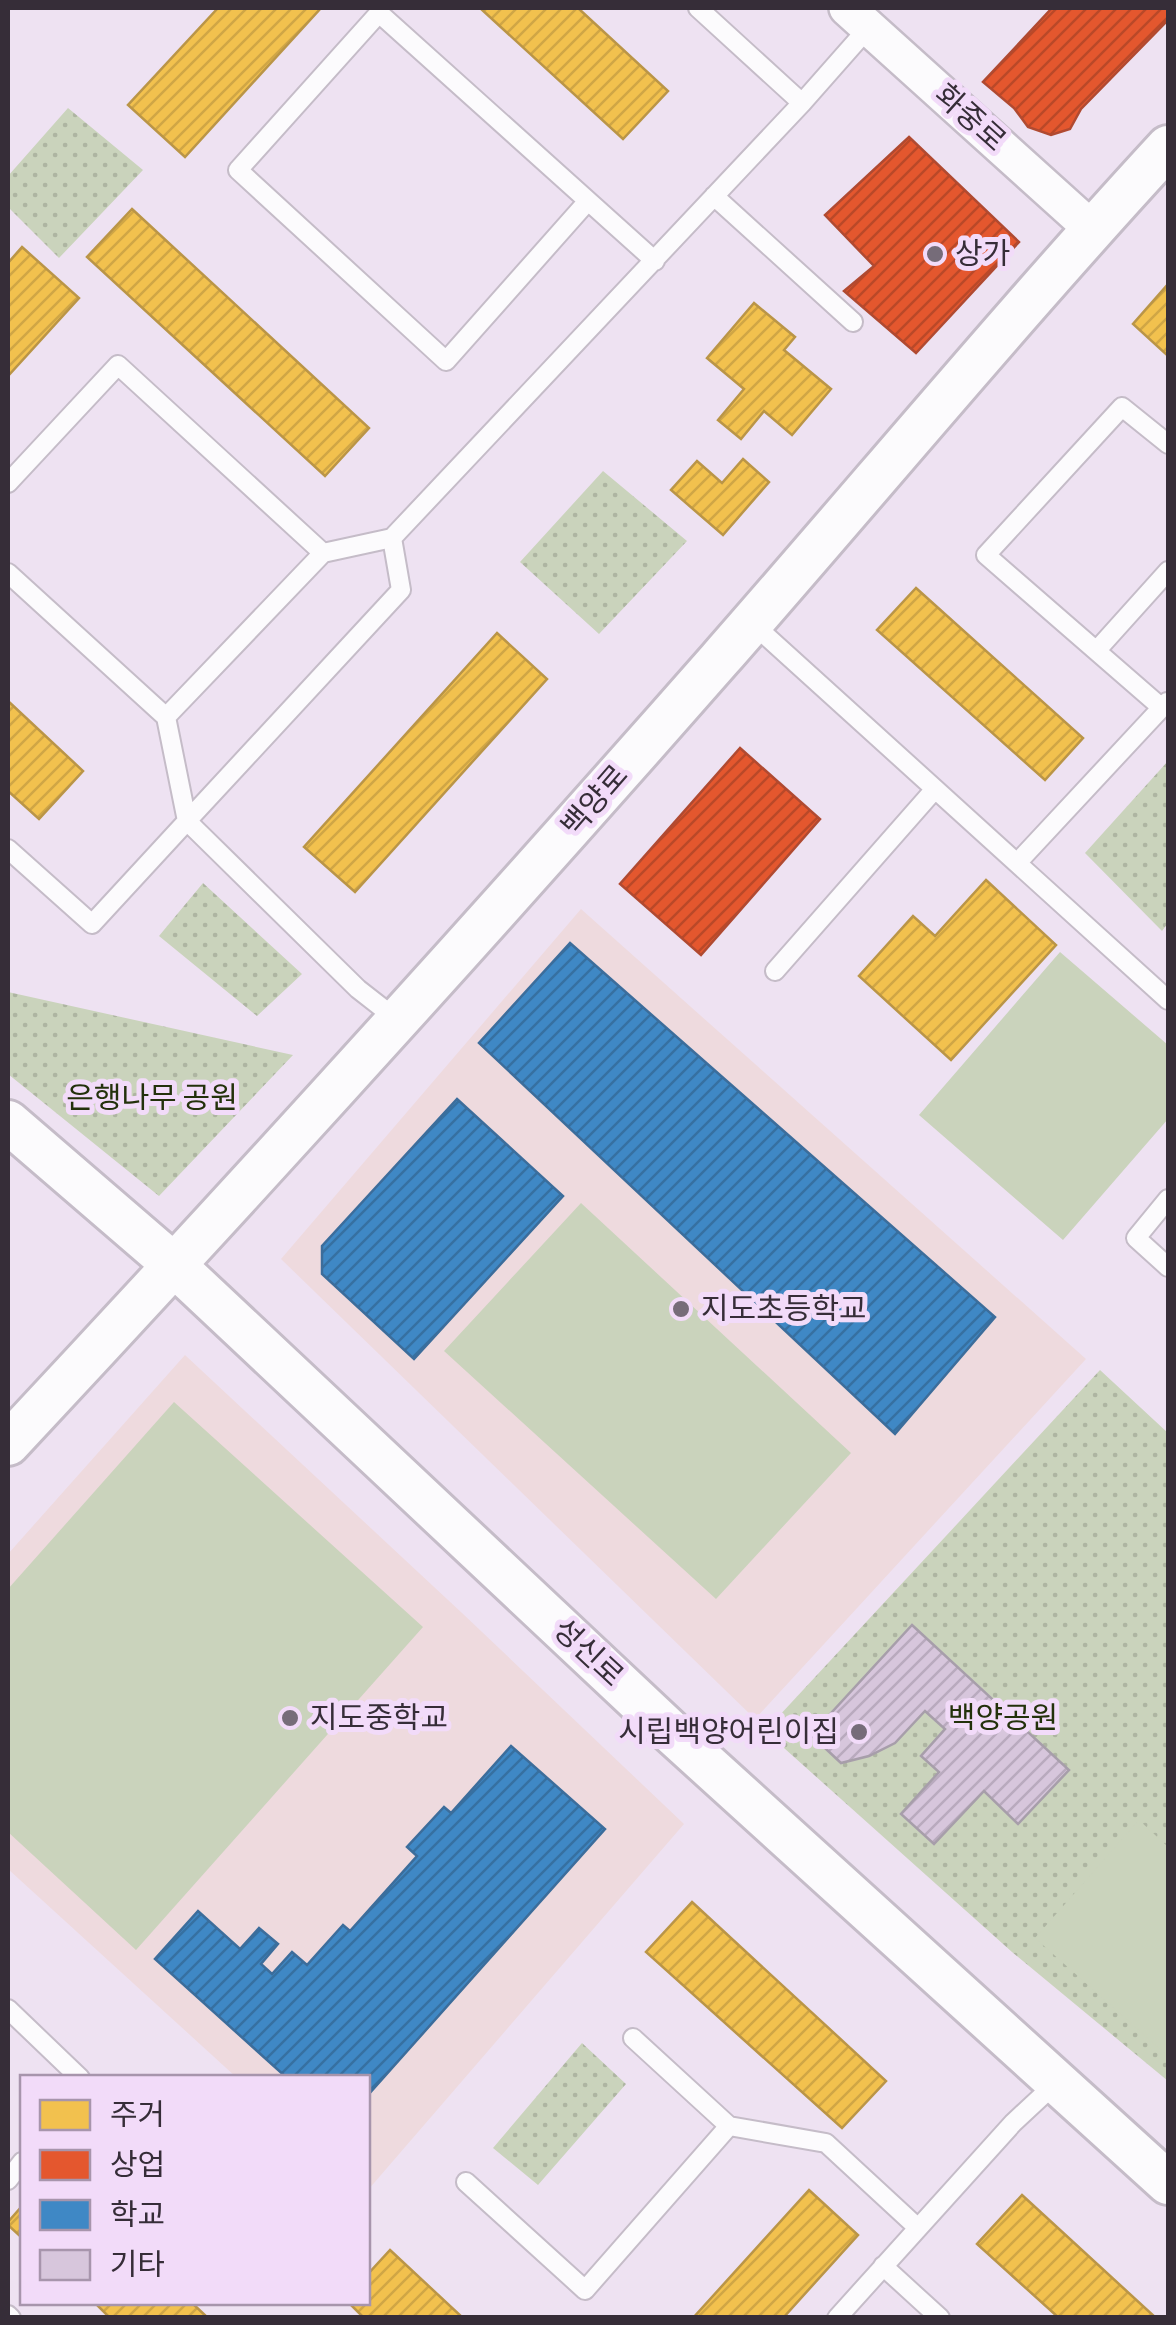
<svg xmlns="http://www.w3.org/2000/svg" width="1176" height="2325" font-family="'Source Sans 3','Noto Sans KR',sans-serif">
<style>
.education{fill:#eedade}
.grass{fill:url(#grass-dots)}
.pitch{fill:#cad3bc}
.homes{fill:url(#homes-hatch);stroke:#ba9547;stroke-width:2.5}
.shops{fill:url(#shops-hatch);stroke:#b04a31;stroke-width:2.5}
.schools{fill:url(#schools-hatch);stroke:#3c6d9b;stroke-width:2.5}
.building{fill:url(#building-hatch);stroke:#a79eaa;stroke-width:2.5}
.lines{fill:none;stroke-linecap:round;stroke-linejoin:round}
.service-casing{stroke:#c5bcc8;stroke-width:22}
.minor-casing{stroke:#c5bcc8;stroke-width:40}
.tertiary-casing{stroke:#c5bcc8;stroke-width:48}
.service{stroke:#fcfbfd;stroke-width:18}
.minor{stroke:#fcfbfd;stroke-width:35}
.tertiary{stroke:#fcfbfd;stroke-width:42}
.poi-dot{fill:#766c79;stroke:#f2dbf9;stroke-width:4}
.labels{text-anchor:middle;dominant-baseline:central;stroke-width:10;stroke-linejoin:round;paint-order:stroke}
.street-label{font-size:30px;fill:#362d38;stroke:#f2dbf9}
.poi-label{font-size:30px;fill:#362d38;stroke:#f2dbf9;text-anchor:start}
.park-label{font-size:30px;fill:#23310b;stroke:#f2dbf9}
</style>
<defs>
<pattern id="grass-dots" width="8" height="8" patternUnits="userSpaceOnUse" patternTransform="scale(2.5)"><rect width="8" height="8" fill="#cad3bc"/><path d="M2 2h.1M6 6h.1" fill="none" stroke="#aeb5a2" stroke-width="1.8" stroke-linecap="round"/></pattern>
<pattern id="homes-hatch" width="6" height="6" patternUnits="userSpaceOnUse" patternTransform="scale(2.5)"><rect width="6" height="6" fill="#f2c14e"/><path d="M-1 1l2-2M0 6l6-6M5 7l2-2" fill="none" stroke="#d0a645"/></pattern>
<pattern id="shops-hatch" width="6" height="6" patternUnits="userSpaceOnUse" patternTransform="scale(2.5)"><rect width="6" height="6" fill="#e4572e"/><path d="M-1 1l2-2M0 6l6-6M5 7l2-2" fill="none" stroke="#ba4828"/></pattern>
<pattern id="schools-hatch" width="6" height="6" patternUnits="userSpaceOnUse" patternTransform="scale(2.5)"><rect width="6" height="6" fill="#3f88c5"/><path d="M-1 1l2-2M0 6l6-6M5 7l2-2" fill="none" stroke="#3670a1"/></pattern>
<pattern id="building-hatch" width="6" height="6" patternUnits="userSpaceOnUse" patternTransform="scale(2.5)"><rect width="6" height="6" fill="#d7c6dc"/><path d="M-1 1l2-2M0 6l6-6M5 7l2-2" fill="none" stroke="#b9aabe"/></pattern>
</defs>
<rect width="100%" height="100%" fill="#eee2f2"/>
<path class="education" d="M581 909 1086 1359 755 1719 281 1259Z
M185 1355 462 1613 684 1824 368 2190V2078L236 2077 8 1869V1554Z"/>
<path class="grass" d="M68 108 143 170 59 258 8 207V176Z
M603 471 687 541 599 634 520 562Z
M1168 761V923L1162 931 1085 853Z
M203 883 302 974 257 1016 159 936Z
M8 992 293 1055 159 1196 8 1074Z
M1100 1370 1168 1433V2081L1012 1952 765 1731Z
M582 2043 626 2084 538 2185 493 2148Z"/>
<path class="pitch" d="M1060 952 1168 1045V1119L1063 1240 919 1115Z
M581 1203 851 1453 716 1599 444 1351Z
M174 1402 423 1627 136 1950 8 1832V1589Z
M1139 1820 1168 1847V2056L1035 1938Z"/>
<path class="homes" d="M218 8H321L185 157 128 105Z
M480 8H578L668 91 623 139Z
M132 209 369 428 325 476 87 257Z
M22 247 79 298 8 376V263Z
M1168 284V356L1133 324Z
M754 303 795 337 784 350 831 389 792 435 764 411 741 439 718 420 744 389 707 358Z
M743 459 769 482 723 535 671 490 697 461 722 483Z
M916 588 1083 738 1045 780 877 630Z
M497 633 547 679 355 892 304 847Z
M8 701 83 771 39 819 8 791Z
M986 880 1056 945 951 1060 859 976 913 916 935 936Z
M692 1902 886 2081 842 2128 646 1952Z
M809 2190 858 2235 783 2318H693Z
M1022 2195 1156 2318H1059L977 2244Z
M22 2206V2238L8 2225V2222Z
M390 2250 463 2318H364L348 2302H368V2274Z
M94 2302H191L208 2318H110Z"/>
<path class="shops" d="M1052 8H1168V20L1081 109 1070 129 1051 135 1028 127 1014 108 983 82Z
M909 137 1019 242 916 353 844 291 874 266 825 215Z
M740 748 820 819 701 955 620 884Z"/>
<path class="schools" d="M570 943 995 1317 895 1434 479 1043Z
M457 1099 563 1196 414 1359 322 1274V1246Z
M511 1746 605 1829 368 2095V2078H287L155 1959 198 1911 240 1949 259 1928 278 1944 261 1964 272 1974 292 1952 307 1965 343 1925 350 1931 417 1856 407 1847 444 1807 451 1813Z"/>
<path class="building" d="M912 1625 1069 1770 1018 1824 984 1791 934 1844 901 1814 939 1772 921 1756 945 1729 925 1711 895 1743 869 1756 841 1763 811 1735Z"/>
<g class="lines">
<g class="service-casing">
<path id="service" d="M698 8 802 103
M714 196 853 322
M587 202 446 361 238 170 379 13 655 261
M8 483 118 365 323 553 392 538 802 103 869 27
M392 538 401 590 187 821 358 989 399 1021
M8 573 166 717 323 553
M752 623 1168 1000
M1097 650 1168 571
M1162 708 986 555 1122 407 1168 444
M8 849 92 924 187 821 166 717
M1017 863 1167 702
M775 971 935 789
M1168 1199 1136 1238 1168 1267
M8 2009 80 2078
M633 2038 729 2126
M8 2180 22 2162
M466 2182 585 2290 729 2126 826 2143 918 2228
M883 2266 940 2318
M8 2315 11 2318
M837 2318 1013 2123 1056 2083"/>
</g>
<g class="minor-casing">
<path id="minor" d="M847 8 1092 229"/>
</g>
<g class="tertiary-casing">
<path id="tertiary" d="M8 1122 174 1265 671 1732 1168 2183
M8 1444C249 1186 486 925 719 660 869 489 1014 314 1168 147"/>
</g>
<use href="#service" class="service"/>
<use href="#minor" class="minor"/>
<use href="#tertiary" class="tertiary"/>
</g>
<g class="poi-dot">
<circle cx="935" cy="254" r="10"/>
<circle cx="681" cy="1309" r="10"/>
<circle cx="290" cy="1718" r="10"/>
<circle cx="859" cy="1732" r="10"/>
</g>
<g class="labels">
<g class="street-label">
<text transform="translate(970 118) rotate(42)">화중로</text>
<text transform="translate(595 801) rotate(-49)">백양로</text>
<text transform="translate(588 1653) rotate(43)">성신로</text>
</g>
<g class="poi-label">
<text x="955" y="254">상가</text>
<text x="701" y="1309">지도초등학교</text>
<text x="310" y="1718">지도중학교</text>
<text x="839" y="1732" text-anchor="end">시립백양어린이집</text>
</g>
<g class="park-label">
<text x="152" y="1098">은행나무 공원</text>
<text x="1003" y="1718">백양공원</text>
</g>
</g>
<rect width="1176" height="2325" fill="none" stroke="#362d38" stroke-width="20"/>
<rect x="20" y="2075" width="350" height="230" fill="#f2dbf9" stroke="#a795ac" stroke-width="2.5"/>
<rect x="40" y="2100" width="50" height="30" fill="#f2c14e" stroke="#a795ac" stroke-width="2.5"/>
<text x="110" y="2125" font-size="30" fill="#362d38">주거</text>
<rect x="40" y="2150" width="50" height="30" fill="#e4572e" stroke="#a795ac" stroke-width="2.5"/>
<text x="110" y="2175" font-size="30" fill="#362d38">상업</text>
<rect x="40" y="2200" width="50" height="30" fill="#3f88c5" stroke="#a795ac" stroke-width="2.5"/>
<text x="110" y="2225" font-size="30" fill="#362d38">학교</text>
<rect x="40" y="2250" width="50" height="30" fill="#d7c6dc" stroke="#a795ac" stroke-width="2.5"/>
<text x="110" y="2275" font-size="30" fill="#362d38">기타</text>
</svg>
